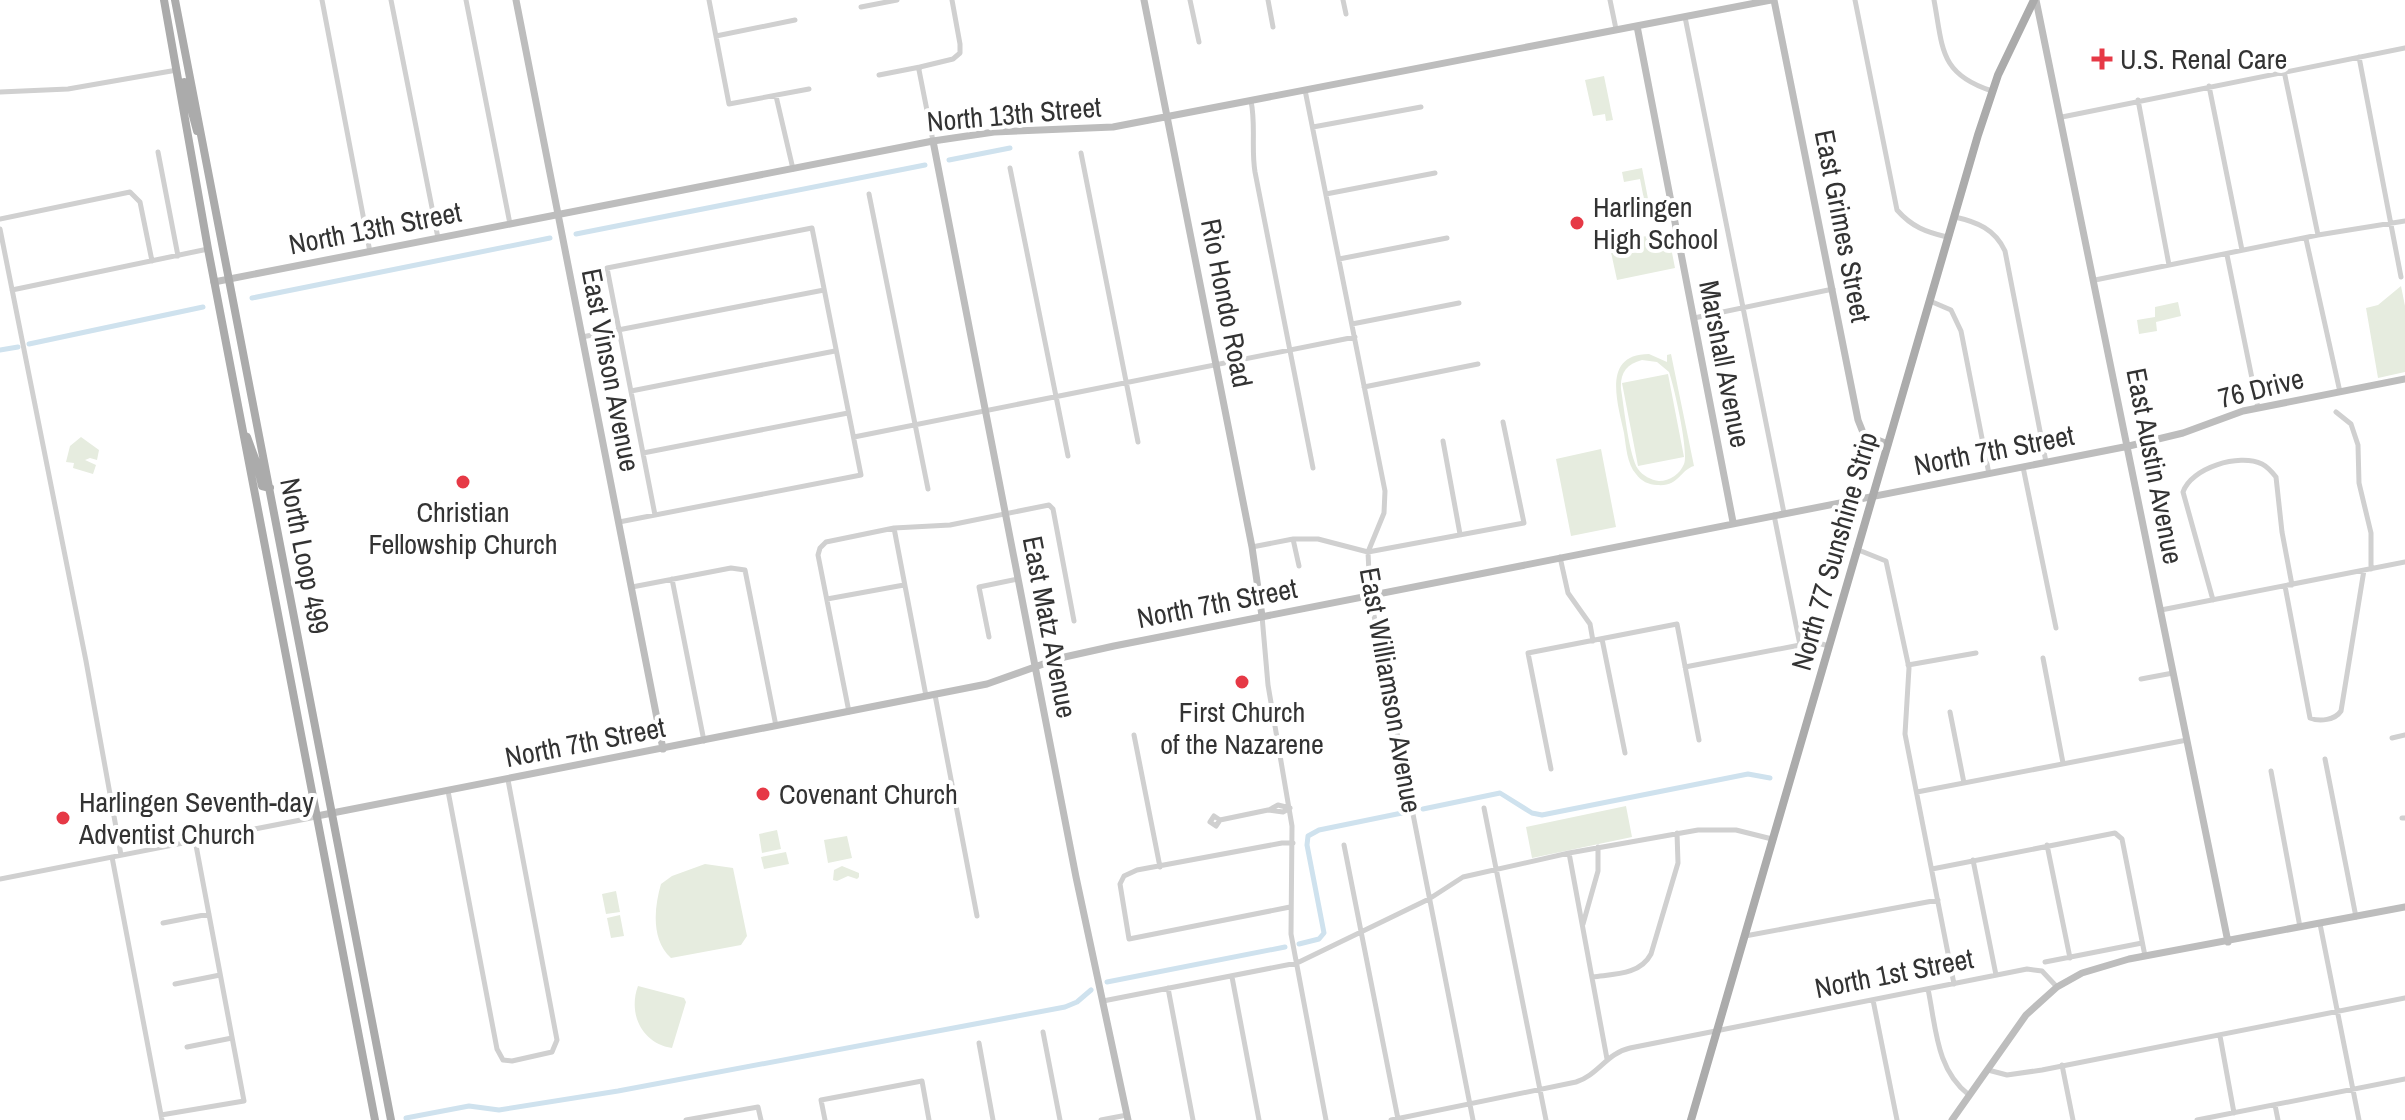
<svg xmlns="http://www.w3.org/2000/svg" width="2405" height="1120" font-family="'Archivo Narrow',sans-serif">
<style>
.green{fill:#e6ecdf;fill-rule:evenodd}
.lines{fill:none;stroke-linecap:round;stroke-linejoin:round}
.canal{stroke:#cfe2ee;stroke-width:5}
.street{stroke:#d0d0d0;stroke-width:5}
.secondary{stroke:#bdbdbd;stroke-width:7}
.primary{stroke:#ababab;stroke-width:8}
.poi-dot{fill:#e63946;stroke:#fff;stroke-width:3}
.labels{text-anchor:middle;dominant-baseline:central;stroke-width:8;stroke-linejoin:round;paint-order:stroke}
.poi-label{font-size:28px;fill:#333;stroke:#fff;text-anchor:start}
.street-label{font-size:28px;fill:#333;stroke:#fff}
</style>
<rect width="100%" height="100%" fill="#fff"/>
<path class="green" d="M1604 76 1613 120 1606 121 1605 114 1593 116 1585 80Z
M1642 168 1652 219 1648 220 1640 179 1624 182 1622 172Z
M1668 232 1675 268 1617 280 1609 243Z
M2401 286 2405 306V372L2378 378 2366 308 2378 305Z
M2178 302 2181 316 2156 322 2157 331 2139 334 2137 320 2155 317V307Z
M1649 354 1667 362V355L1671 354 1694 466C1680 470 1679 487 1657 485 1649 485 1641 481 1636 474 1627 464 1626 446 1624 433 1618 404 1601 354 1649 354ZM1642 360 1657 362 1669 372C1674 386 1689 452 1684 464 1680 474 1670 481 1659 481 1651 480 1643 476 1638 469 1629 456 1624 407 1621 389 1620 374 1626 364 1642 360Z
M1668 374 1684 457 1638 466 1622 383Z
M81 437 99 450 97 460 90 458 85 460 96 465 93 474 73 468 74 463 66 462 70 446Z
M1601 449 1616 527 1571 536 1556 459Z
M1626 806 1632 837 1532 858 1526 827Z
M777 830 781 849 762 853 759 834Z
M847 836 852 858 828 863 824 840Z
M786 852 789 864 764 869 761 857Z
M705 864 733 868 747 936 741 945 671 958C651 940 654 908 661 884L672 876Z
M842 866 859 873V877L857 879 848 876 837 881 833 880 834 870Z
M616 891 620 912 606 914 602 894Z
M620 915 624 936 611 938 607 918Z
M638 986 684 998 686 1002 672 1048C641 1043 628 1013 638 986Z"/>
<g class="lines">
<path class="canal" d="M949 160 1010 148
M576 234 925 165
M252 298 550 238
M29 344 203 307
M0 350 18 347
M1423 809 1500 793 1532 813 1542 815 1748 774 1770 778
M1299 944 1319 939 1324 933 1307 845 1308 836 1319 830 1402 813
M1107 982 1285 947
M406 1118 469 1106 499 1110 618 1091 1065 1007 1077 1002 1091 990"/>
<path class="street" d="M322 0 370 252
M391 0 438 238
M466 0 510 224
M709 0 729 104 809 89
M1190 0 1199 42
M1268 0 1273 27
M1343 0 1346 14
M1610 0 1616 29
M1855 0 1897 210C1912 227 1926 232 1947 237
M1934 0C1943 48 1939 74 1992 91
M861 7 897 0
M1685 17 1784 513
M716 36 795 20
M2359 57 2401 277
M2284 71 2318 235
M879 75 920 67
M2209 86 2242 250
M1305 90 1385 491 1384 513 1368 552 1370 595 1473 1120
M0 92 68 89 177 70
M776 96 793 169
M2138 100 2169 265
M1251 101C1256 125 1251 148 1255 172L1313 468
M2062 117 2405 48
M1313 127 1421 107
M933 141 919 70 920 67 953 59 960 53V44L952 0
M158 152 178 256
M1081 153 1138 442
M1010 168 1068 456
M869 194 928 489
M1326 194 1435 173
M1955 217C1977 222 1995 229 2005 251L2046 462
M0 219 130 192 140 202 152 261
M0 229 86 661 121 855
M2306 239 2340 392
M2227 255 2258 408
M1339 259 1447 238
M2095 280 2318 235 2405 221
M12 290 208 249
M1930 301 1951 310 1961 331 1989 474
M1694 318 1833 289
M1352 324 1459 303
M582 337 824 290
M1364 387 1478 364
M631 391 835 351
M2336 412 2351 424 2358 445 2359 483 2371 533V569
M854 437 1355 337
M1443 441 1460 534
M643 453 848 413
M2023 467 2056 628
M1774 515 1800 645
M619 522 861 475 812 228 607 268 655 515
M894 528 926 696
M1293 539 1299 566
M1252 547 1293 539H1318L1368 552 1524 523 1503 422
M1856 549 1886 561 1909 668 1905 734 1954 984
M1560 557 1568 593 1590 624 1593 641
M672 579 704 741
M2285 586 2310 718C2320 722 2335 720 2341 711L2364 570
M632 587 731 568 745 570 776 726
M827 599 904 585
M2213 600 2183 492C2191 468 2239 453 2262 464 2268 467 2272 472 2276 477L2282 532 2292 585
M2161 610 2405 562
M1262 616 1268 685 1292 826 1291 934 1326 1120
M989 637 979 587 1018 579
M1602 639 1625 753
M2043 658 2063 763
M1908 665 1976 653
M1685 667 1800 645 1818 643 1829 646
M2141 679 2173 673
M935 695 977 916
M849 712 818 555 820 548 826 542 894 528 950 525 1049 505 1053 509 1074 621
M1950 712 1964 783
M1134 735 1160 867
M2392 738 2405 735
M2325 759 2356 917
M1551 769 1528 653 1677 624 1699 740
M2271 771 2300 927
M448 791 497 1049 503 1060 512 1061 552 1052 557 1040 508 780
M1917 792 2187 740
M1484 808 1546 1120
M1269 810 1278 805 1290 808
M2402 818H2405
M1220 820 1216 826 1210 822 1214 816 1220 820 1268 810 1283 812 1290 808
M1344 845 1398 1119
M2047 845 2070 958
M1569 853 1607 1059
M112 857 162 1120
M1973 860 1996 975
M1932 869 2115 833 2122 839 2145 956
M0 879 316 817
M1290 907 1129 939 1120 884 1124 876 1137 870 1282 843H1293
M163 923 209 914
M1583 924 1598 871V847
M2320 924 2359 1120
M1745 936 1938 900
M2045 962 2142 943
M1232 977 1259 1120
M1593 977C1614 974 1640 975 1651 954L1678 863 1677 833
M175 984 220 975
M1168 988 1193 1120
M1928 989C1936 1027 1936 1070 1969 1095
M1873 1000 1897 1120
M1103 1001 1297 963 1429 899 1463 877 1569 853 1698 830H1736L1772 839
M1043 1032 1060 1120
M2220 1036 2234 1113
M979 1043 993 1120
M187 1047 232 1038
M2062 1065 2073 1120
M1988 1070 2007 1075 2042 1070 2405 998
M2275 1105 2278 1120
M161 1115 244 1101 195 840
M686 1120 758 1107 761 1120
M825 1120 821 1100 922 1081 929 1120
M1101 1120 1127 1115
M1391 1120 1576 1082C1598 1075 1607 1053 1630 1048L2027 969 2042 971 2057 987
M2197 1120 2405 1079"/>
<path class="secondary" d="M516 0 663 749
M1144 0 1252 547 1262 616
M1774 0 1858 420 1864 435 1888 444
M2036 0 2228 942
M1637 26 1733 522
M933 141 1076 877 1128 1120
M214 282 933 141 994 132 1113 127 1771 0
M317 816 987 684 1060 658 1114 646 2129 446 2183 433 2243 411 2405 379
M1952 1120 2026 1015 2057 987 2082 973 2129 959 2405 907"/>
<path class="primary" d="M164 0 208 249 375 1120
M175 0 391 1120
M184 82 197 131
M247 437 257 464 262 486 270 488
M1691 1120 1978 135 1998 75 2034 0"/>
</g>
<g class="poi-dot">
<path d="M2098 47h8v8h8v8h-8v8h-8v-8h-8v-8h8z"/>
<circle cx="1577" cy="223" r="8"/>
<circle cx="463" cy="482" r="8"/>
<circle cx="1242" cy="682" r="8"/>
<circle cx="763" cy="794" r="8"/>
<circle cx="63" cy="818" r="8"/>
</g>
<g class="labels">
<g class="poi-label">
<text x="2120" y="59">U.S. Renal Care</text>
<text x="1593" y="207">Harlingen<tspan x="1593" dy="32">High School</tspan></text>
<text x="463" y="512" text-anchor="middle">Christian<tspan x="463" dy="32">Fellowship Church</tspan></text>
<text x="1242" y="712" text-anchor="middle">First Church<tspan x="1242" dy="32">of the Nazarene</tspan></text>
<text x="779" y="794">Covenant Church</text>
<text x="79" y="802">Harlingen Seventh-day<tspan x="79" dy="32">Adventist Church</tspan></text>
</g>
<g class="street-label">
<text transform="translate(1014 114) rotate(-5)">North 13th Street</text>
<text transform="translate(1843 226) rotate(79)">East Grimes Street</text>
<text transform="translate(375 228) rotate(-11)">North 13th Street</text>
<text transform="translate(1227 303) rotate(79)">Rio Hondo Road</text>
<text transform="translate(1725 364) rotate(79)">Marshall Avenue</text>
<text transform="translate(611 370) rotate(79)">East Vinson Avenue</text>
<text transform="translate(2261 388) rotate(-14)">76 Drive</text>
<text transform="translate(1994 450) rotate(-11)">North 7th Street</text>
<text transform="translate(2155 466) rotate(79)">East Austin Avenue</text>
<text transform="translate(1834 551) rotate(-74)">North 77 Sunshine Strip</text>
<text transform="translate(305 556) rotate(79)">North Loop 499</text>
<text transform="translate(1217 603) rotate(-11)">North 7th Street</text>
<text transform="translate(1050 627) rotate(79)">East Matz Avenue</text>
<text transform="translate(1391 690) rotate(80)">East Williamson Avenue</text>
<text transform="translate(585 742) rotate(-11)">North 7th Street</text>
<text transform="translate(1894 973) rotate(-11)">North 1st Street</text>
</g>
</g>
</svg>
